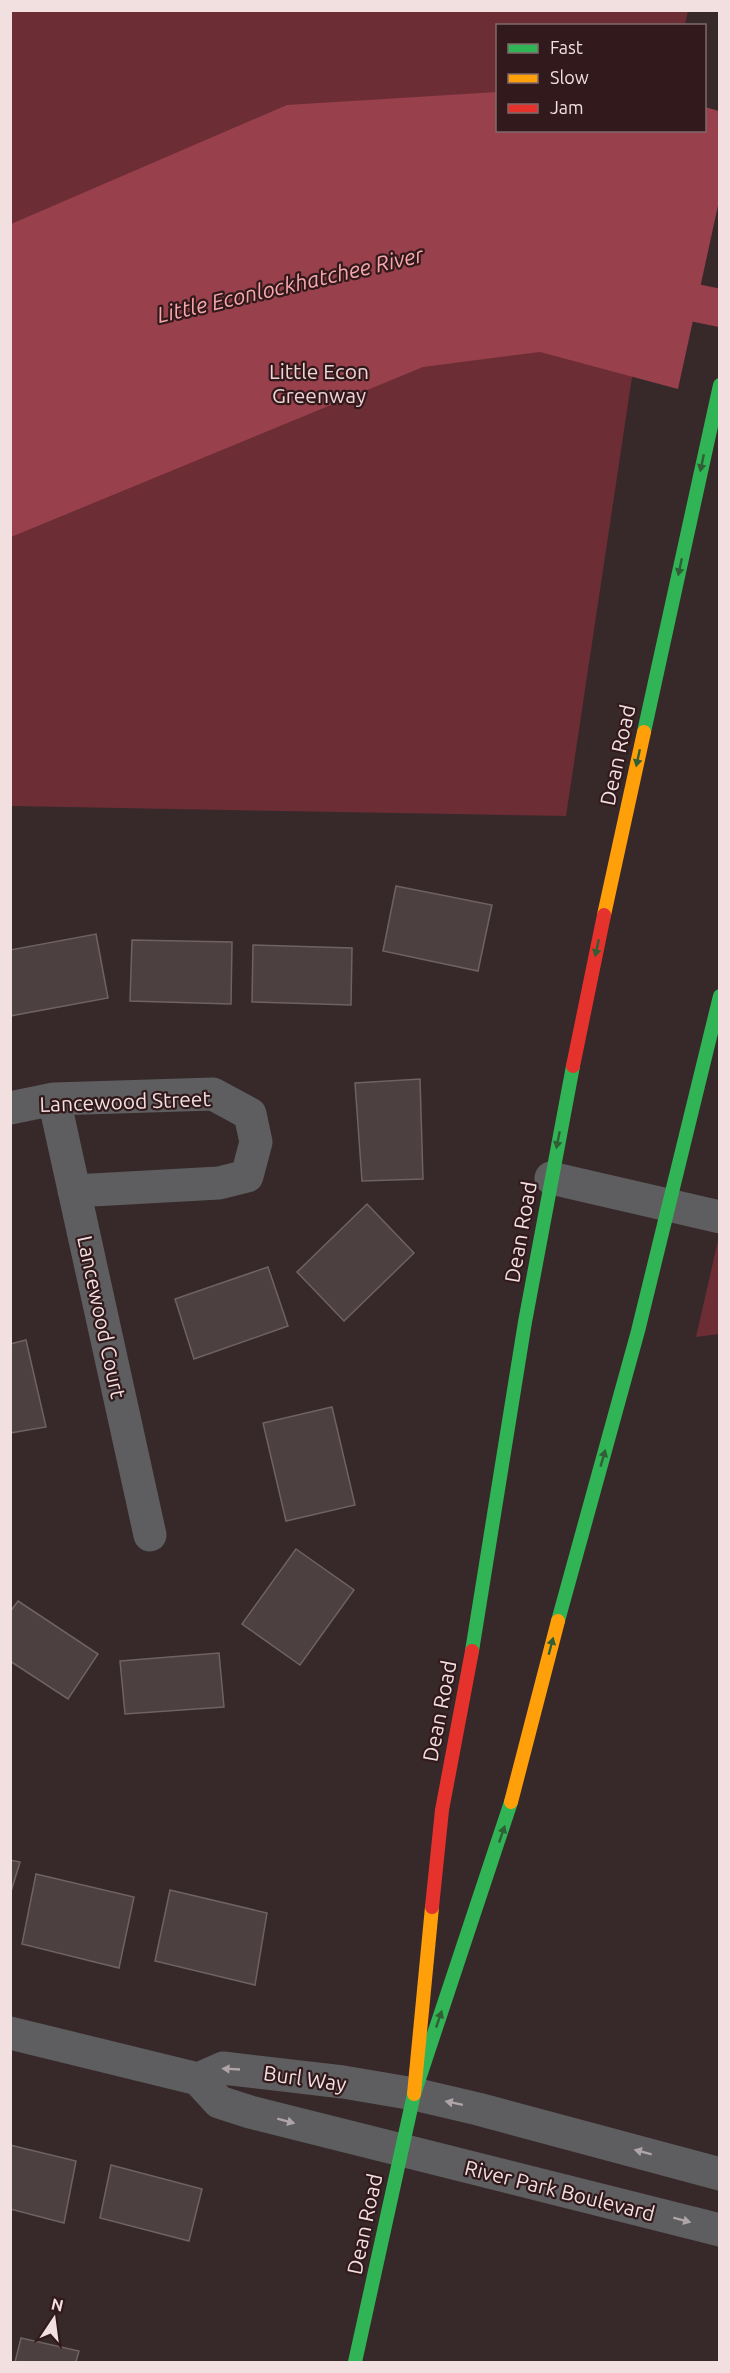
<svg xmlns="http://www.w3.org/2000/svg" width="730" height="2373" font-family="Ubuntu,sans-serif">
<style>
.green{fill:#6d2d35}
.water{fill:#98404b}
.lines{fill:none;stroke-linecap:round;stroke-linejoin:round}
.canal{stroke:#98404b;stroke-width:38}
.building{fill:#4c4041;stroke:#6f6263;stroke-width:1.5}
.street{stroke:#5e5d60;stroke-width:33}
.fast{stroke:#30b455;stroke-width:14}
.slow{stroke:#ff9f0a;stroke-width:14}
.jam{stroke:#e5322d;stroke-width:14}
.oneway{fill:#315f35}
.oneway2{fill:#afa5a7}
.labels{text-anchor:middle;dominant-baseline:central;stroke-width:4.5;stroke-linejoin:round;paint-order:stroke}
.park-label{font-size:21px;fill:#f0d4d5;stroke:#32191b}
.street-label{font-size:21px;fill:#f2e0e1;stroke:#32191b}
.water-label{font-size:22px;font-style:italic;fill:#f6a7ac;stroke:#32191b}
</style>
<rect width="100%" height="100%" fill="#37292a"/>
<path class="green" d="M11 11H688L685 25 498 26V130L669 131 566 816 11 806Z
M719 1236V1334L696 1337Z"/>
<path class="water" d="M497 92 498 130H704L705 107 719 111V201L678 389 540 352 423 367 11 537V224L287 105Z"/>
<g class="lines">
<path class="canal" d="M648 293 720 308"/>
</g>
<path class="building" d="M396 886 492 905 478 971 383 951Z
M96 934 108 998 10 1016V950Z
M132 940 232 942 231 1004 130 1001Z
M253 945 352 948 351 1005 252 1002Z
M420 1079 423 1179 362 1181 355 1083Z
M367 1204 414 1253 344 1321 297 1272Z
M268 1267 288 1326 194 1359 175 1299Z
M26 1340 46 1427 10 1433V1344Z
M332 1407 355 1505 286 1521 263 1423Z
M296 1549 354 1590 300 1665 242 1624Z
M18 1601 98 1654 68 1699 10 1661V1612Z
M219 1653 224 1707 125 1714 120 1661Z
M10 1860 20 1862 10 1895Z
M36 1874 134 1897 119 1968 22 1944Z
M170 1890 267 1913 255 1985 155 1961Z
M10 2145 76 2161 64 2223 10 2209Z
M111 2165 202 2189 189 2241 100 2218Z
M21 2338 79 2351 76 2362H15Z"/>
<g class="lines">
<path class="street" d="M54 1099 150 1535
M10 1108 54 1099 213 1094 250 1114 256 1142 247 1176 219 1183 74 1191
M551 1178 720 1217
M10 2033 198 2079 219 2102 250 2112 720 2230
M198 2079 223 2068 343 2082 414 2094 478 2109 720 2174"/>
<path class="fast" d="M644 732 720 385
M558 1621 638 1331 720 996
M472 1651 525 1322 573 1066
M355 2362 414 2094 511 1802"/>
<path class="slow" d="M604 915 644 732
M511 1802 558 1621
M414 2094 432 1907"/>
<path class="jam" d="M573 1066 604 915
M432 1907 442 1810 472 1651"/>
</g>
<defs><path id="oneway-solid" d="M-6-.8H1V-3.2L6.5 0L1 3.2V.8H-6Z" transform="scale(1.5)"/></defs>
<g class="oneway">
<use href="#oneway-solid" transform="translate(702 463) rotate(102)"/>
<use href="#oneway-solid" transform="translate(680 567) rotate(102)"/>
<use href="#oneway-solid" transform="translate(638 758) rotate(102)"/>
<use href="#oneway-solid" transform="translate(597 948) rotate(102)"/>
<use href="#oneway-solid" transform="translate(558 1140) rotate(101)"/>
<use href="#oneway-solid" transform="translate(603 1458) rotate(-74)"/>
<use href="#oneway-solid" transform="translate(551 1646) rotate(-75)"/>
<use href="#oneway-solid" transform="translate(502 1834) rotate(-71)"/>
<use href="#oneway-solid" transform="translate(439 2019) rotate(-71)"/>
</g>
<g class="oneway2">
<use href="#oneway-solid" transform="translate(231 2069) rotate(-177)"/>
<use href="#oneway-solid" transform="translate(454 2103) rotate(-168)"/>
<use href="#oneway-solid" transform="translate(286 2121) rotate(15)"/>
<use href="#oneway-solid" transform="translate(643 2152) rotate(-165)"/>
<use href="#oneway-solid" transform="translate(682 2220) rotate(15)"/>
</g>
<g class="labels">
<g class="park-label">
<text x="319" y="371">Little Econ<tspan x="319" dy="24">Greenway</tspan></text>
</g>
<g class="street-label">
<text transform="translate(617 755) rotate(-78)">Dean Road</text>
<text transform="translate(125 1101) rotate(-2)">Lancewood Street</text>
<text transform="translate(520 1232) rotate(-80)">Dean Road</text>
<text transform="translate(102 1317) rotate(78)">Lancewood Court</text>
<text transform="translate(439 1711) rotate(-79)">Dean Road</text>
<text transform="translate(305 2078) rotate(8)">Burl Way</text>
<text transform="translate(560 2190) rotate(14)">River Park Boulevard</text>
<text transform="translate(364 2224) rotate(-78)">Dean Road</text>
</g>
<g class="water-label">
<text transform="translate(290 284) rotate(-13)">Little Econlockhatchee River</text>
</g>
</g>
<rect width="730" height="2373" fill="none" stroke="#f2e0e1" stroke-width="24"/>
<rect x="496" y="24" width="210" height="108" fill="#32191b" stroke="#7f696a" stroke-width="1.5"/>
<rect x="508" y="44" width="30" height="9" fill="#30b455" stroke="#7f696a" stroke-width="1.5"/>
<text x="550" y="54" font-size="18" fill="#f2e0e1">Fast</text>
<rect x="508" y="74" width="30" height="9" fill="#ff9f0a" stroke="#7f696a" stroke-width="1.5"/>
<text x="550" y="84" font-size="18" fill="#f2e0e1">Slow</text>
<rect x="508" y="104" width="30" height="9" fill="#e5322d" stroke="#7f696a" stroke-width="1.5"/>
<text x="550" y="114" font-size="18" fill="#f2e0e1">Jam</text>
<g transform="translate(54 2319) rotate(13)" stroke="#32191b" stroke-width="4.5" paint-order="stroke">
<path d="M0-4.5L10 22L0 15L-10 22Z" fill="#f2e0e1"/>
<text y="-9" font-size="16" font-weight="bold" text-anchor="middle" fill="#f2e0e1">N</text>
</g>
</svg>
